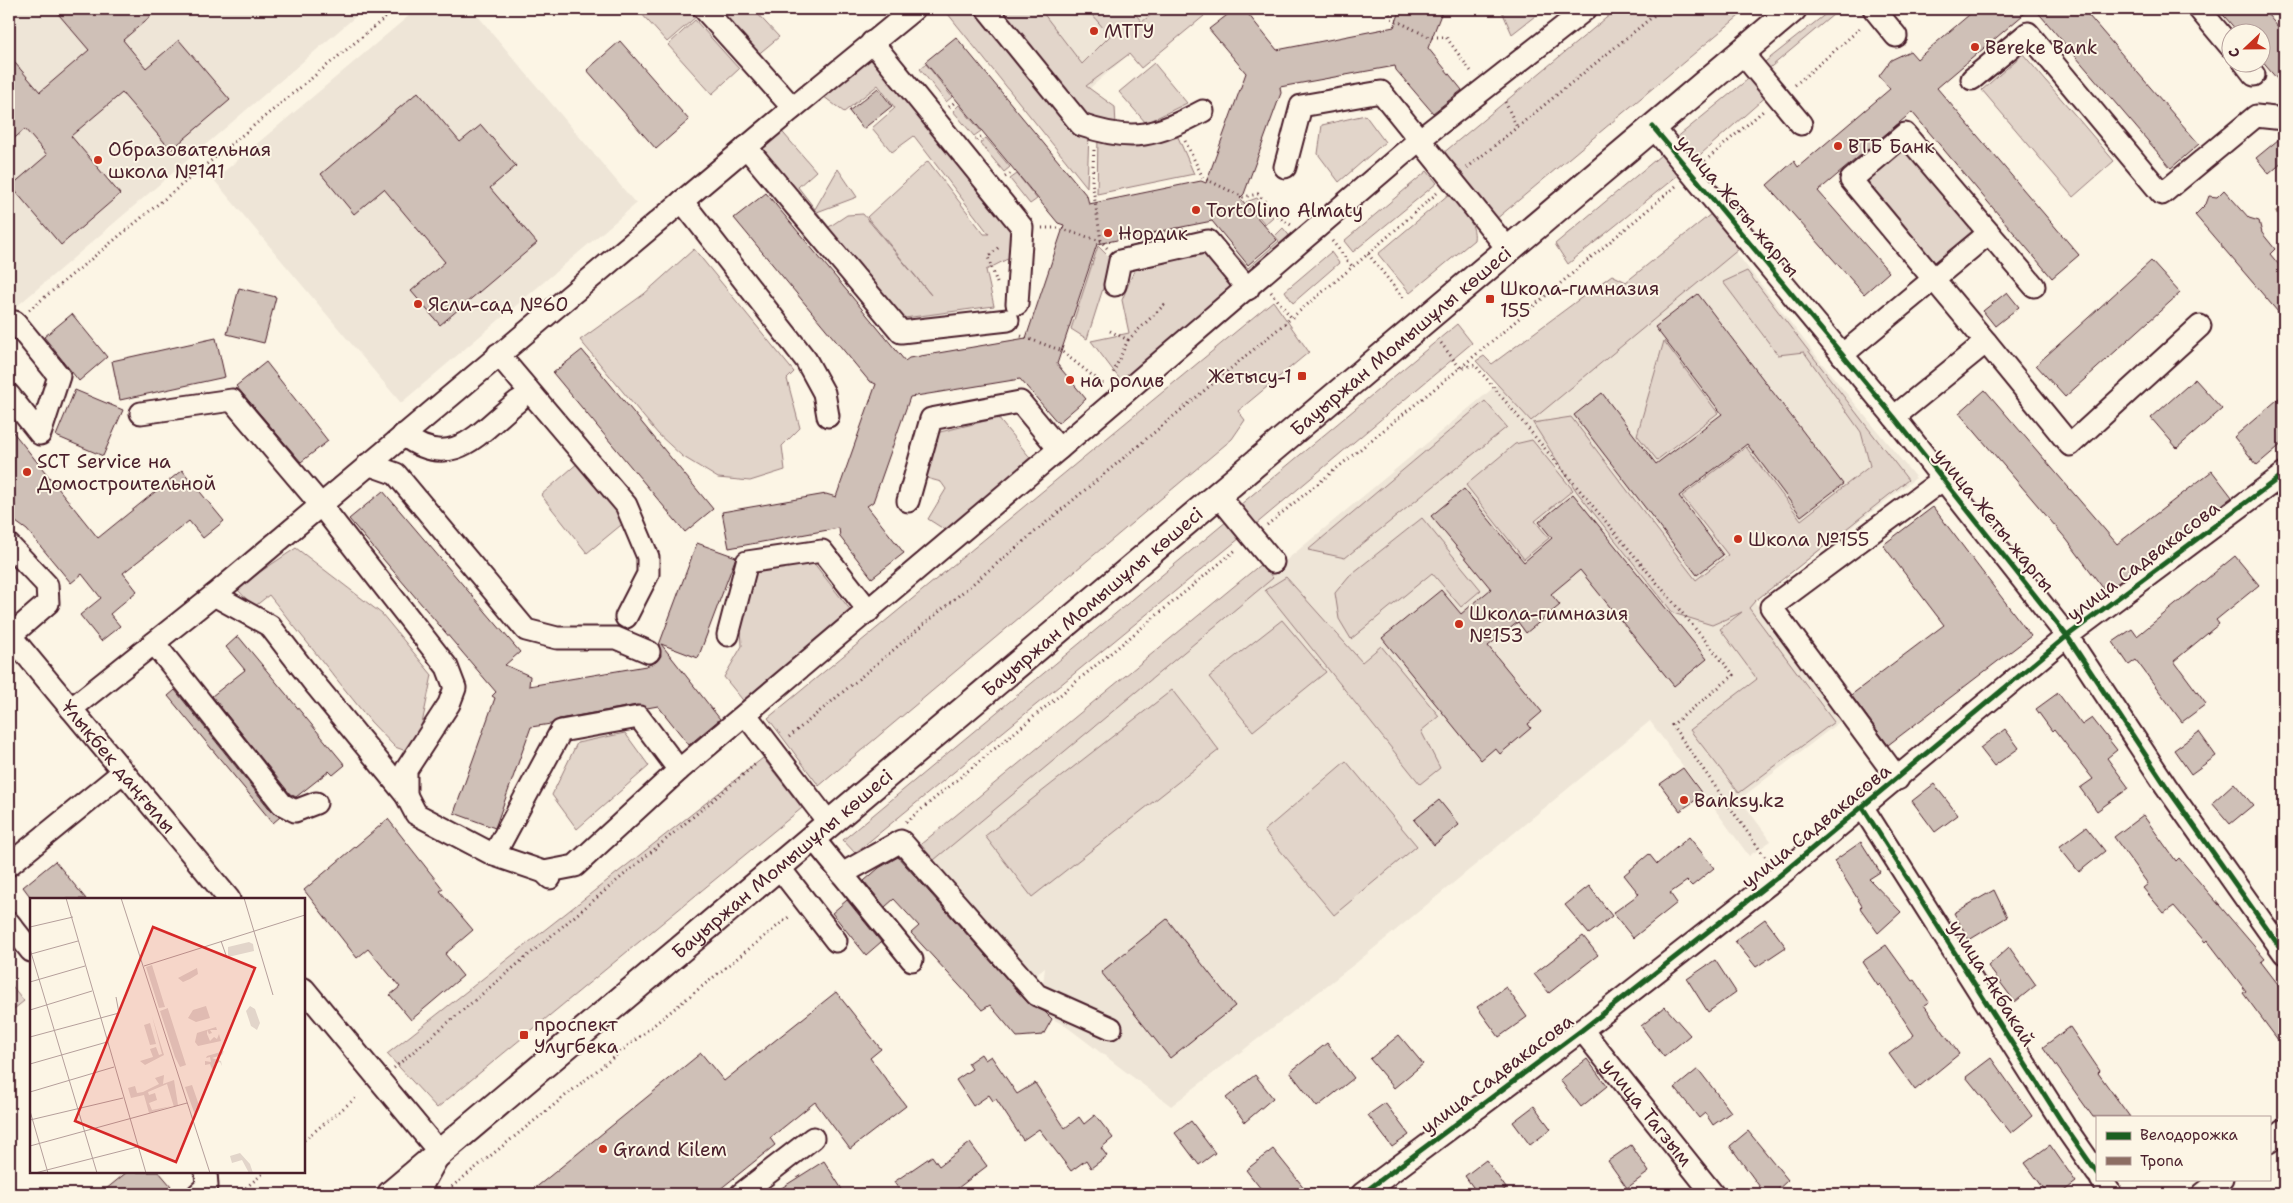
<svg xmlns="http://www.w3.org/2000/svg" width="2293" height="1203" font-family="'Shantell Sans',sans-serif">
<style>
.built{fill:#eee5d7}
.green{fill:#e2d5ca;stroke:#967a7a}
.building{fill:#cfc0b7;stroke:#4a1f2b}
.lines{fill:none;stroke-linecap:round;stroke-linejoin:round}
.minor-casing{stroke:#4a1f2b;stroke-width:25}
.major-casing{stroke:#4a1f2b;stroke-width:30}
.path{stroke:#4a1f2b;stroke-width:3;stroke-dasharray:1 4;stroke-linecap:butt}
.minor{stroke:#fcf5e5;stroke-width:21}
.major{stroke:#fcf5e5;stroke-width:26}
.quiet{stroke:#8d6e63;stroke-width:4;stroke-dasharray:8 4;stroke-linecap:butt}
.cycleway-casing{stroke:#fcf5e5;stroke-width:8}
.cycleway{stroke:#1b5e20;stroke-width:5}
.poi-dot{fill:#c8321e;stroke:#fcf5e5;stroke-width:2}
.labels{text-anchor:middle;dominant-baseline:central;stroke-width:4;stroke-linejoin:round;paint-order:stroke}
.poi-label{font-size:19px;fill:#4a1f2b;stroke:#fcf5e5;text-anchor:start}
.street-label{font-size:19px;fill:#4a1f2b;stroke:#fcf5e5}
.inset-road{fill:none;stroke:#b59f9b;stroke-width:1}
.view{fill:#d62828;fill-opacity:0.15;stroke:#d62828;stroke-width:2.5}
.inset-edge{fill:none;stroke:#4a1f2b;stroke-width:2.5}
</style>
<rect width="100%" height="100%" fill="#fcf5e5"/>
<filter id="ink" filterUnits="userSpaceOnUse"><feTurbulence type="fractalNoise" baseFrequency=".02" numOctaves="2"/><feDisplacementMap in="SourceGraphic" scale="10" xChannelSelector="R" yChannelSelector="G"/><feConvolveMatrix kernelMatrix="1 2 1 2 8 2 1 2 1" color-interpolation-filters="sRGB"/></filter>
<g filter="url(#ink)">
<path class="built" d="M9 9H347L355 17 9 313Z
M417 9H472L636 204 401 403 214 180Z
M1014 9H1181L1082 95Z
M1714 224 1824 366 1916 478 1754 601 1843 719 1740 799 1771 841 1749 856 1650 721 1356 963 1171 1106 1063 1024 1052 1019 1034 1000 1042 991 1045 968 1031 979 927 859 1510 374Z"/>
<path class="green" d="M641 9H753L779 37 744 66 698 15 667 42 640 12Z
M944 9H977L1089 133 1087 187Z
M995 9H1040L1082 64 1110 36 1087 9H1131L1142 22 1158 9H1201L1204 16 1141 68 1129 54 1086 86 1115 107 1116 125 1085 121Z
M1501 9H1544L1512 34Z
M1617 9H1744L1745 11 1495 220 1442 154Z
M1832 9H1840L1766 71 1761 65Z
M695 20 739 69 712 94 668 45Z
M879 43 1019 214 1021 252 986 270 994 306 897 319 753 147 778 127 816 171 798 187 815 209 838 169 857 197 817 212 829 227 847 215 863 214 931 295 867 217 928 161 984 234H989L914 136 892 152 872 128 895 108 878 85 844 112 819 93Z
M2023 54 2114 161 2073 197 1982 90Z
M1154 63 1187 103 1146 123 1119 92Z
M926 64 952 97 946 102 920 69Z
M1753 75 1769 94 1693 161 1675 139Z
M959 105 981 131 974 136 953 111Z
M1365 115 1385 142 1339 182 1318 154 1322 125Z
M1098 137 1127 145 1178 137 1194 174 1097 194Z
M986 138 1010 167 1004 172 980 143Z
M1908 145 1977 227 1935 262 1867 180Z
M1661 155 1678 175 1568 264 1555 244Z
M1427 171 1437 183 1353 252 1344 241Z
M1017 174 1037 199 1030 204 1010 179Z
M1449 194C1459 207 1477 222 1474 240L1410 293 1378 254Z
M1257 198 1273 217 1265 224 1246 202Z
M1711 214 1739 249 1531 421 1476 361 1484 356 1492 364 1612 275 1626 282Z
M1183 228 1185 241 1138 250 1135 237Z
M1283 228 1292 239 1246 280 1227 257 1233 251 1248 268 1279 241 1275 236Z
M1098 246 1112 260 1087 339 1071 329Z
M694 249 794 372 787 379 800 428 782 446 785 470 750 481 718 478 682 456 658 434 580 340 644 294Z
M1201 250 1208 255 1235 288 1122 382 1091 341 1129 333 1122 300 1136 266Z
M1331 252 1339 263 1293 303 1285 291Z
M1747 271 1908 480 1755 601 1749 608 1834 722 1739 793 1690 730 1757 679 1720 629 1742 612 1712 625 1673 613 1577 492 1533 423 1571 417 1696 580 1728 555 1682 496 1746 447 1801 520 1870 466 1861 432 1804 352 1778 355 1723 282Z
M1273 301 1309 352 1238 411 1245 420 1232 439 819 786 768 718Z
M1457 324 1472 343 1255 525 1240 505Z
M1664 341 1718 413 1657 460 1637 435Z
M1485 401 1507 427 1345 558 1308 550Z
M998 418 1032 460 950 533 928 519 946 489 941 482 923 477 936 433Z
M1532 440 1573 490 1535 521 1549 538 1524 559 1466 485 1515 444Z
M579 462 626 521 587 553 541 495Z
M1422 518 1481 590 1461 607 1432 573 1351 639 1339 619 1335 593 1349 576Z
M1227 521 1240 538 855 853 843 840Z
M296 548 382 614 432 675 418 743 406 751 395 747 371 722 269 595 254 607 236 588Z
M813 562 855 616 746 704 724 677 742 646 740 610 750 570Z
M1261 564 1273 578 928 865 915 849Z
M1286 577 1362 662 1381 646 1439 716 1421 731 1440 768 1420 784 1265 590Z
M1282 620 1326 672 1253 731 1209 677Z
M1172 690 1219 750 1032 897 985 836Z
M625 733 649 766 577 829 552 795 577 743Z
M763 758 802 808 437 1108 387 1054Z
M1346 761 1417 846 1334 915 1264 831Z
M9 982 24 1001 9 1013Z"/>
<path class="building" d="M54 9H159L123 40 146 68 179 40 230 100 171 150 122 93 71 136 120 194 61 245 11 186 47 155 25 129 9 143V56L40 92 89 50Z
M1235 9H1244L1277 50 1394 27 1401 9H1443L1428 48 1462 90 1433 113 1396 70 1395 66 1280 87 1281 93 1244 194 1240 198 1277 240 1248 265 1212 221 1097 244 1057 364 1086 399 1058 423 1020 379 910 397 873 502 867 506 904 553 872 578 840 537 839 528 729 548 722 512 826 494 836 497 876 384 869 381 734 218 766 193 905 361 909 358 1026 338 1064 225 1058 223 925 62 956 37 1087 196 1089 204 1201 181 1206 183 1246 73 1209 29Z
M1976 9H2030L1937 88 2079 255 2052 278 1912 112 1818 191 1889 272 1864 294 1767 185 1794 161 1798 167 1890 89 1879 76 1891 60 1910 51 1917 59Z
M2035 9H2083L2199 144 2171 168Z
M2218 9H2263L2284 34V87L2260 59V32H2238Z
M620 41 689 120 656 149 587 70Z
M878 88 892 106 863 129 849 111Z
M418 92 460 142 481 125 516 166 490 188 537 243 440 325 411 291 445 262 384 189 354 214 321 174Z
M2284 135V161L2269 174 2256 158Z
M2224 190 2249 218 2259 221 2262 233 2275 249 2270 254 2284 271V319L2195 215 2206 204 2209 196 2217 197Z
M2151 261 2180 293 2065 397 2036 365Z
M239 288 276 297 264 343 227 334Z
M2007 292 2019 307 1995 326 1983 311Z
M1698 294 1843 484 1801 516 1747 444 1679 496 1723 555 1697 575 1574 415 1602 393 1656 464 1722 414 1655 327Z
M72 314 107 357 79 381 44 337Z
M216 338 225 377 120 400 112 361Z
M582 350 713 509 685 532 553 373Z
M266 362 328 441 301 462 236 386Z
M2195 379 2222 409 2177 448 2151 418Z
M75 390 123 410 103 456 56 436Z
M1985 390 2117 544 2212 471 2232 497 2106 592 2067 540 1959 413Z
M2284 394V442L2257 465 2234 437Z
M9 427 98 538 182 470 224 521 203 538 189 521 123 573 137 591 110 614 120 626 101 641 80 615 101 598 82 574 71 583 27 530 9 517Z
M1464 489 1524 562 1552 538 1539 522 1573 494 1707 659 1674 686 1580 570 1551 594 1560 605 1526 633 1518 622 1488 646 1542 712 1528 724 1531 728 1500 754 1495 748 1481 760 1382 638 1441 590 1461 614 1491 589 1431 516Z
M383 491 520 652 505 665 530 676 529 686 646 666 656 662 661 656 659 645 697 543 736 557 698 658 661 644 720 719 689 745 658 706 647 708 637 705 559 719 551 724 531 727 495 828 454 813 495 698 492 696 496 692 349 519Z
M1933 507 2031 636 1888 745 1851 695 1944 625 1883 545Z
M2235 556 2259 585 2216 620 2219 624 2174 661 2206 704 2182 722 2136 660 2129 665 2113 642 2132 629 2137 636Z
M238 636 345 765 333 775 329 771 296 797 290 794 212 696 245 670 226 647Z
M175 690 272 812 280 817 273 823 168 696Z
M2058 693 2082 725 2092 718 2117 750 2107 758 2129 788 2097 811 2080 788 2093 779 2054 729 2052 731 2036 709Z
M2005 729 2019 748 1994 766 1980 748Z
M2199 732 2216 756 2191 774 2174 750Z
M1683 768 1703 795 1680 811 1660 784Z
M2234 783 2253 805 2230 824 2212 803Z
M1934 784 1958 815 1935 832 1912 801Z
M1439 800 1459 825 1434 845 1414 820Z
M2143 815 2176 861 2179 858 2265 959 2261 962 2284 992V1048L2243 993 2246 991 2207 940 2205 942 2174 906 2164 913 2143 888 2148 884 2114 837Z
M388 819 443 889 440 891 473 930 445 954 463 976 411 1020 390 995 400 987 368 949 357 958 304 890Z
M2086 827 2105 851 2079 872 2059 847Z
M1689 837 1714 868 1692 886 1687 881 1670 893 1677 903 1633 938 1613 913 1639 894 1624 875 1649 854 1657 864Z
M1861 842 1880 872 1869 879 1901 912 1878 933 1860 908 1862 906 1834 861Z
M898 857 1028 1003 1045 1012 1052 1019 1043 1035 1017 1037 990 1005 982 1010 911 933 919 926 894 899 885 907 864 881 879 868Z
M55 861 86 899H32L23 887Z
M1589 886 1612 916 1589 934 1565 905Z
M1994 890 2007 917 1969 940 1954 913Z
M847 900 881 942 866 955 832 913Z
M1167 919 1235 1006 1170 1058 1101 972Z
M1765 919 1786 947 1756 967 1735 941Z
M1583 936 1598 955 1549 993 1534 974Z
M1886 945 1912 981 1914 980 1929 1002 1924 1005 1959 1054 1915 1090 1889 1054 1914 1035 1880 984 1878 986 1862 962Z
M2009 947 2036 985 2015 1002 1988 966Z
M1715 960 1736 992 1708 1012 1687 979Z
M1506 987 1527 1017 1499 1037 1477 1007Z
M836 992 881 1049 870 1058 906 1106 850 1149 815 1102 770 1138 775 1145 714 1194H528L701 1053 724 1081Z
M1665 1007 1690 1035 1664 1057 1641 1026Z
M2070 1027 2100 1071 2098 1073 2130 1117H2093L2043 1047Z
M1399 1035 1423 1064 1394 1088 1370 1059Z
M1327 1043 1354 1078 1317 1107 1290 1072Z
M981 1054 985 1060 991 1056 1017 1094 1035 1083 1065 1128 1079 1117 1084 1124 1095 1115 1113 1138 1101 1148 1107 1156 1091 1168 1086 1160 1071 1171 1039 1129 1023 1140 996 1099 993 1101 989 1095 973 1106 956 1080 972 1069 968 1063Z
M1991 1058 2032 1116 2011 1133 1966 1077Z
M1587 1059 1607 1086 1581 1107 1560 1080Z
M1698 1069 1731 1112 1713 1125 1705 1113 1699 1118 1675 1088Z
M1255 1075 1273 1098 1245 1122 1226 1098Z
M1385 1103 1409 1135 1392 1147 1368 1115Z
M1534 1106 1551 1129 1530 1145 1513 1122Z
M1191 1121 1215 1153 1199 1165 1175 1133Z
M1748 1131 1788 1180 1773 1194H1765L1730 1146Z
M970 1143 987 1166 950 1194H902L894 1182 932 1156 939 1166Z
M1631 1145 1649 1172 1627 1188 1608 1161Z
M2050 1145 2076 1182 2060 1194H2048L2025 1163Z
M1273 1149 1309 1194H1265L1246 1170Z
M1486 1160 1506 1188 1499 1194H1478L1465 1176Z
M824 1161 845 1194H772Z
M127 1172H159L171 1186 161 1194H100Z"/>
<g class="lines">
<g class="minor-casing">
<g id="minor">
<path d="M704 9 793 108"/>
<path d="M987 9 1081 125C1133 143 1156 136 1203 111"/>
<path d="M1874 9 1896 36"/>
<path d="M2199 9 2230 46"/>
<path d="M872 42 1022 227 1017 304"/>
<path d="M1742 53 1801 124"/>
<path d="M2244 62 2254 75"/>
<path d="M1972 79 2028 33 2162 194 2256 116 2284 119"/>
<path d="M1653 127 1894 417 2067 636 2166 786 2284 953"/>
<path d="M746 147 901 332 1008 320"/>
<path d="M1285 167 1301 106 1381 92 1507 248"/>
<path d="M682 201 806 360 824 393 828 416"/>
<path d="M1115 285 1120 261 1208 241 1248 289"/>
<path d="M9 327 15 322 59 376 40 434 9 395"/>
<path d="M1986 342 1851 180 1905 134 2034 286"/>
<path d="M498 354 626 505 648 557V574L626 617"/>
<path d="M1842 355 1989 233"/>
<path d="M141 413 232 400 320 504 447 667 455 688 449 704 406 770V795"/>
<path d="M1894 417 1986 342 2070 445 2200 326"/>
<path d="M403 435C453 473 479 432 518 401"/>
<path d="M368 464 396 474 526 630 557 638H616L649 652"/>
<path d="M1217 494 1273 562"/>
<path d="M908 501 931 419 1020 402 1059 449"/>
<path d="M9 545 47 585 48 603 10 636"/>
<path d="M214 595 270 626 314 683 406 795 416 814 494 855"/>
<path id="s1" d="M9 634 229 899"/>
<path d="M728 635 747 562 822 551 869 611"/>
<path d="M154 643 282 804 295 811 316 803"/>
<path d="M71 709 214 595 793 108 914 9"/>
<path d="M746 715 829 823"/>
<path d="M1898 779 1771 607 1942 480"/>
<path d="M1863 808 2065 1127 2097 1173"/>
<path d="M812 837 912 960"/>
<path d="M9 865 123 772"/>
<path d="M778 866 836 941"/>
<path d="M544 872 575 866 679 770 1059 449 1419 140 1586 9"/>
<path d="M842 874 901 841 1037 995 1111 1028"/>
<path d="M550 878 544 872 494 855 561 731 639 717 679 770"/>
<path d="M9 923 31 951"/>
<path d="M304 989 440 1153 422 1185 424 1194"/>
<path id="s2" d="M1582 1030 1713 1194"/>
<path d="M2269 1142 2284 1130"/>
<path d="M2101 1179 2111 1194"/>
<path d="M198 1194 207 1186 206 1172"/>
<path d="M741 1194 813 1138"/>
<path d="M1362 1194 1582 1030 1779 876 2067 636 2284 474"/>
<path d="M2203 1194 2222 1179"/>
</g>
</g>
<g class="major-casing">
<g id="major">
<path id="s3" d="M391 1194 1793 9"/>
</g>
</g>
<path class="path" d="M1388 9 1391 18 1429 37H1446L1473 74
M1795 85 1862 27
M1505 102 1517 127
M949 107 955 102
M976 140 982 136
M1185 141 1203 178 1243 197 1258 194 1281 219 1291 225
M1094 150 1092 181 1101 241 1107 248
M1705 161 1763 111
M1467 168 1662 9
M1005 177 1013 172
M1042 228H1058L1101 241
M1332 241 1352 266
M1368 254 1405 300
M997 283 988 257 1000 246
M1271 292 1291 317
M29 310 396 9
M1110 331 1128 340 1113 373
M1021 336 1060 350 1103 384
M1128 340 1166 303
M1441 343 1460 368 1475 365 1734 675 1672 725 1767 860
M1267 525 1460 368 1676 186
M789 737 1368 254 1437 193
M906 822 1237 549
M394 1068 757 763
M304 1140 357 1097
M444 1193 790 916
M238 1194 265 1172"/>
<use href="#minor" class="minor"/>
<use href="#major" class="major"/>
<path class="quiet" d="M2276 213 2284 206"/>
<g class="cycleway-casing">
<path id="cycleway" d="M1653 127 1894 417 2067 636 2166 786 2284 953
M1863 808 2065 1127 2097 1173
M1362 1194 1582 1030 1779 876 2067 636 2284 474"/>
</g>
<use href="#cycleway" class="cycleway"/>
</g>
</g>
<g class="poi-dot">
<circle cx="1094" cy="31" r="5"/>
<circle cx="1975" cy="47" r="5"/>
<circle cx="1838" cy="146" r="5"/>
<circle cx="98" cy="160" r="5"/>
<circle cx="1196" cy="210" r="5"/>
<circle cx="1108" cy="233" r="5"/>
<rect x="1485" y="294" width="10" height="10" rx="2.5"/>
<circle cx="418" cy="304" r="5"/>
<rect x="1297" y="371" width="10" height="10" rx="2.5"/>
<circle cx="1070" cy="380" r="5"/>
<circle cx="27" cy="472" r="5"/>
<circle cx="1738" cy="539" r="5"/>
<circle cx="1459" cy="624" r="5"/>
<circle cx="1684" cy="800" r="5"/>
<rect x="519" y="1030" width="10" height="10" rx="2.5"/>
<circle cx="603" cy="1149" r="5"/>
</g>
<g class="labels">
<g class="poi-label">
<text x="1104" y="31">МТГУ</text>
<text x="1985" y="47">Bereke Bank</text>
<text x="1848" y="146">ВТБ Банк</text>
<text x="108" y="149">Образовательная<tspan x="108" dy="22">школа №141</tspan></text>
<text x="1206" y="210">TortOlino Almaty</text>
<text x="1118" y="233">Нордик</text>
<text x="1500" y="288">Школа-гимназия<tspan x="1500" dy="22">155</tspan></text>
<text x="428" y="304">Ясли-сад №60</text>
<text x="1292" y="376" text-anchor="end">Жетысу-1</text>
<text x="1080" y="380">на ролив</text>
<text x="37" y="461">SCT Service на<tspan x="37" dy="22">Домостроительной</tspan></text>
<text x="1748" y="539">Школа №155</text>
<text x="1469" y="613">Школа-гимназия<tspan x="1469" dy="22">№153</tspan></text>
<text x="1694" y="800">Banksy.kz</text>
<text x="534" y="1024">проспект<tspan x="534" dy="22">Улугбека</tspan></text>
<text x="613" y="1149">Grand Kilem</text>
</g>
<g class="street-label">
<text transform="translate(1738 206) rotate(50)">улица Жеты жаргы</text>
<text stroke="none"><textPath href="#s3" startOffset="1322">Бауыржан Момышұлы көшесі</textPath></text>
<text transform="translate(1994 520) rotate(51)">улица Жеты жаргы</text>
<text transform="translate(2143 561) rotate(-37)">улица Садвакасова</text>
<text stroke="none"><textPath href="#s3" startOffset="918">Бауыржан Момышұлы көшесі</textPath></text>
<text stroke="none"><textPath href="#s1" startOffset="172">Ұлықбек даңғылы</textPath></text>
<text transform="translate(1816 826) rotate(-39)">улица Садвакасова</text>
<text stroke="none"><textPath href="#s3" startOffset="512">Бауыржан Момышұлы көшесі</textPath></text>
<text transform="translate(1992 983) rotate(58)">улица Акбакай</text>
<text transform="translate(1497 1074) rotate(-37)">улица Садвакасова</text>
<text stroke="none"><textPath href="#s2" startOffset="105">улица Тагзым</textPath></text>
</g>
</g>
<g transform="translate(30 898)">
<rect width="275" height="275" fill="#fcf5e5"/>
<path d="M219 44 223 46 224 53 198 59V49ZM122 67 135 109 129 110 116 69ZM167 70 168 76 160 81 153 84 148 80ZM176 108 180 120 166 124 158 120 163 112ZM220 108 225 111 230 125 227 132 221 128 216 113ZM138 110V111L156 167 150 169 145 159 130 113ZM122 118 134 157 115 167 110 163 123 159 120 151 126 149 129 157 132 156ZM120 125 126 146 120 147 114 127ZM186 129 187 132H180L182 135 179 136 177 132V136L180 143 184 139 187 141 189 136 191 143 168 148 165 144 167 135ZM194 153 192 157 182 160 191 163 192 168 190 164 184 166 185 171H182L180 166 175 167V163L181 164 180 159 176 160 177 158ZM134 177 133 186 144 182 148 207 144 209 137 186 118 194 119 197 125 195 127 202 119 205 122 212 142 208 119 215 114 197 101 200 98 190 105 188 107 195 113 194 129 186 125 180ZM162 187 170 210 165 217 155 189ZM210 255 220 266 223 275H219L212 262 202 265 200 258Z" fill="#e2d5ca"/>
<path class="inset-road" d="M36 0 116 275M91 0 180 275M214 0 243 97M0 29 43 19M191 43 197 60M0 51 67 275M1 56 48 43M114 68 275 17M0 84 55 68M0 112 62 93M0 139 89 115 86 99M0 166 77 144M0 194 84 169M0 213 18 275M0 222 93 200M0 248 157 205M5 275 107 249"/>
<path class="view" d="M123 29 225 70 146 264 45 223Z"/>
<rect width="275" height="275" class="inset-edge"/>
</g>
<rect width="2293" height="1203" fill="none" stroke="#fcf5e5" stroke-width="30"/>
<rect x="15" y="15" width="2263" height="1173" fill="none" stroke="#4a1f2b" stroke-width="2" filter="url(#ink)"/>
<rect x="2096" y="1116" width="175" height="65" fill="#fcf5e5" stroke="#b59f9b"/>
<rect x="2106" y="1132" width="25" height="8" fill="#1b5e20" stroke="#b59f9b"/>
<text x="2140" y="1140" font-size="15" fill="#4a1f2b">Велодорожка</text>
<rect x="2106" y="1157" width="25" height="8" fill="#8d6e63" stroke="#b59f9b"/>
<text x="2140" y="1166" font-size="15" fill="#4a1f2b">Тропа</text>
<g transform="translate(2246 48) rotate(248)"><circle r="24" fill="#fcf5e5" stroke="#b59f9b"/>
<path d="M0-4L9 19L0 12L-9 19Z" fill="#c8321e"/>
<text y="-8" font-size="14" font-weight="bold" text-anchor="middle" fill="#4a1f2b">С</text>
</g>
</svg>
